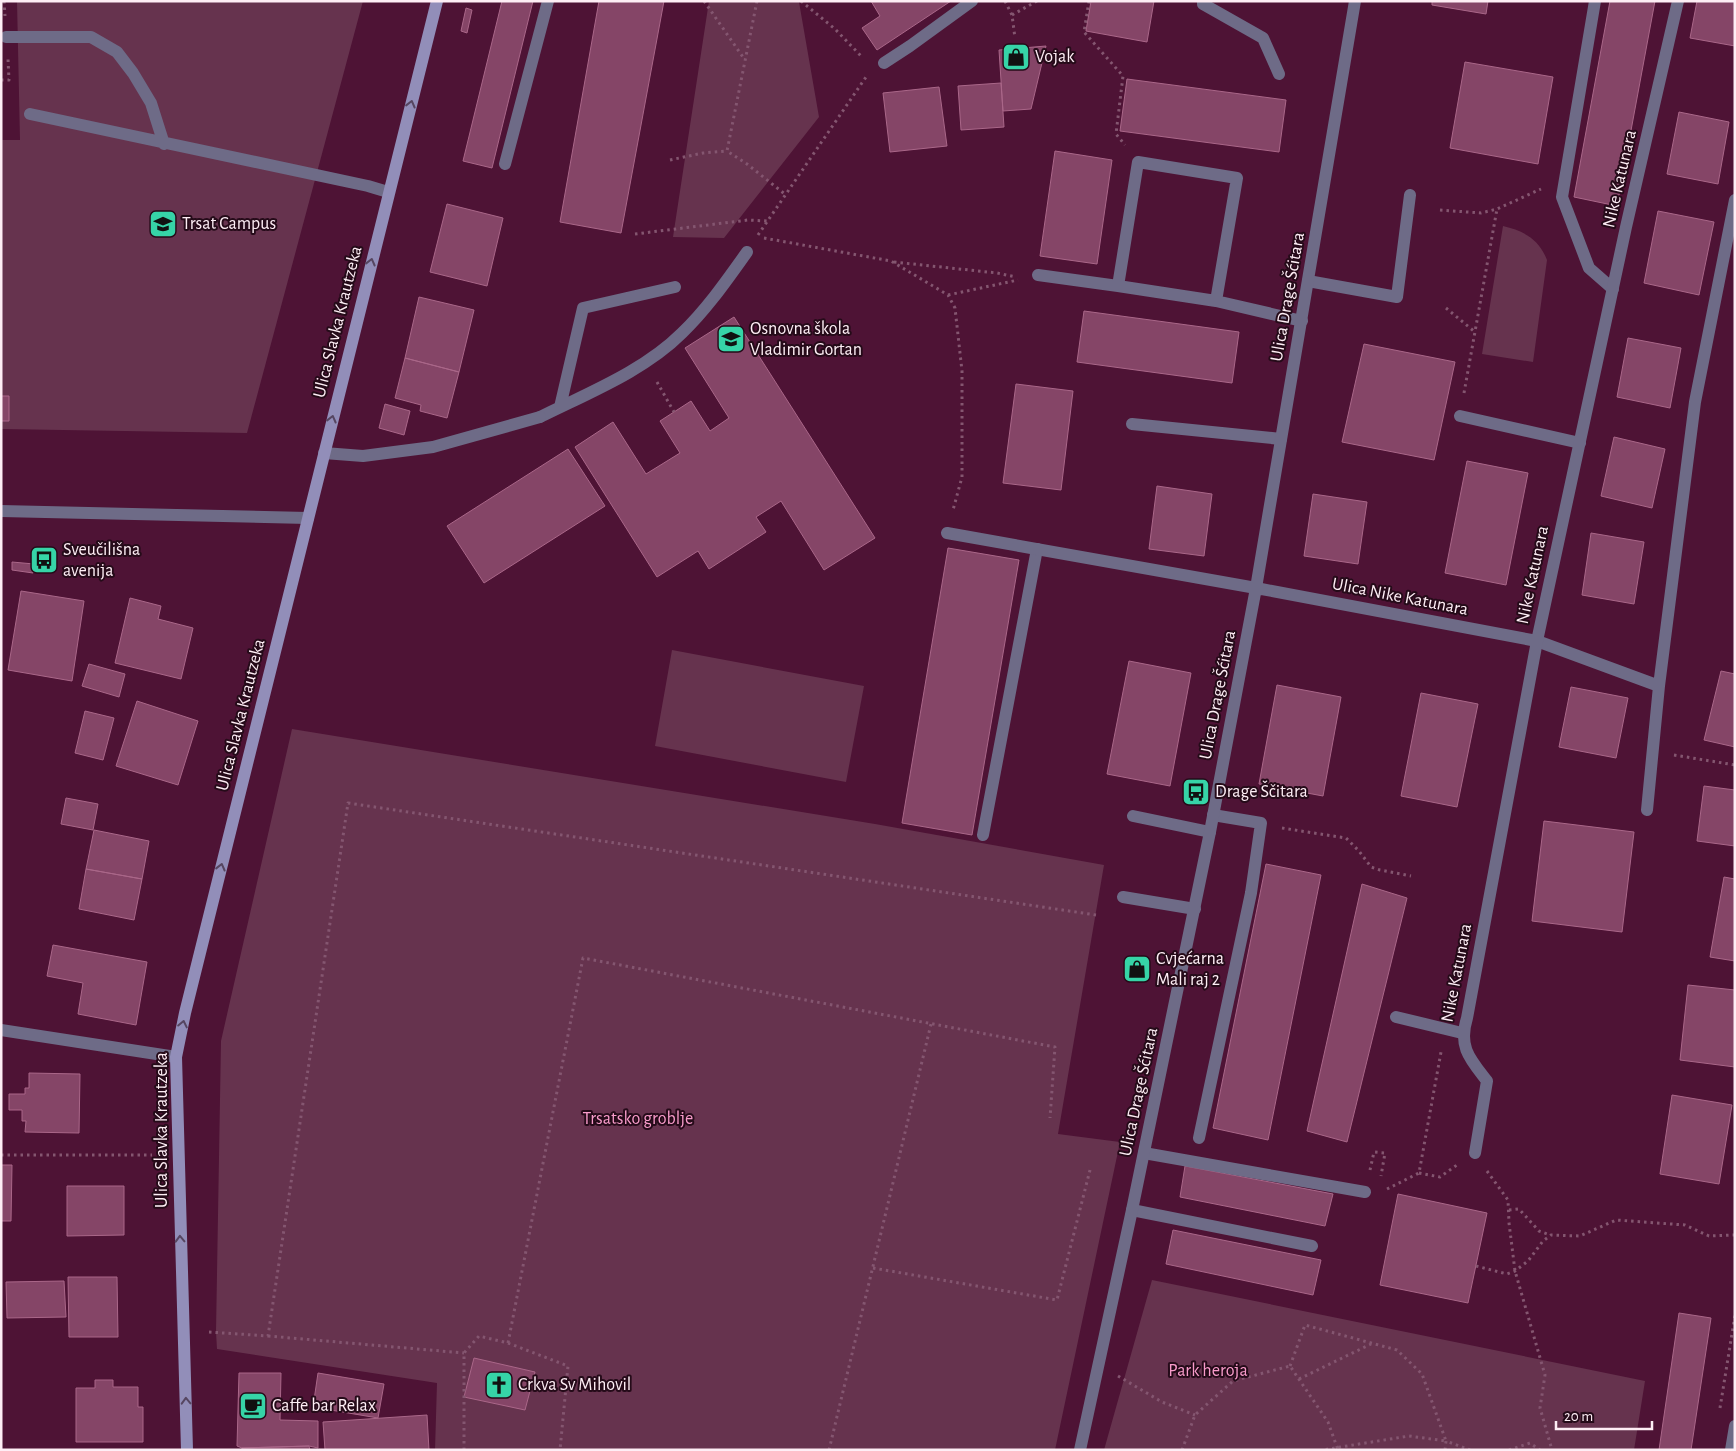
<svg xmlns="http://www.w3.org/2000/svg" width="1736" height="1451" font-family="'Alegreya Sans',sans-serif">
<style>
.green{fill:#66334e}
.building{fill:#854567;stroke:#aa6789}
.lines{fill:none;stroke-linecap:round;stroke-linejoin:round}
.path{stroke:#845670;stroke-width:3;stroke-dasharray:2.5 4;stroke-linecap:butt}
.lane{stroke:#6e6b87;stroke-width:12}
.street{stroke:#6e6b87;stroke-width:12}
.secondary{stroke:#928eb9;stroke-width:12}
.oneway{stroke:#564661}
.labels{text-anchor:middle;dominant-baseline:central;stroke-width:4;stroke-linejoin:round;paint-order:stroke}
.poi-label{font-size:18px;fill:#feeef5;stroke:#250b19;text-anchor:start}
.street-label{font-size:18px;fill:#feeef5;stroke:#250b19}
.park-label{font-size:18px;fill:#f99ccb;stroke:#250b19}
</style>
<rect width="100%" height="100%" fill="#4e1335"/>
<path class="green" d="M17 1H363L247 433 1 429V140H20Z
M709 1 799 2 819 117 724 238 673 237Z
M1503 226C1524 231 1539 239 1547 260L1533 362 1482 354Z
M672 650 864 686 846 782 655 746Z
M292 729 875 824 1104 865 1058 1134 1120 1142 1055 1450H435L437 1383 217 1349 216 1332 221 1041Z
M1152 1280 1645 1381 1634 1450H1104Z"/>
<path class="building" d="M502 1H533L492 168 463 161Z
M599 1H664L621 233 560 222Z
M871 1H951L877 50 862 28 880 16Z
M1091 1H1154L1147 42 1086 31Z
M1432 1H1488L1486 14 1432 5Z
M1610 1H1655L1617 206 1574 197Z
M1697 1H1735V46L1690 38Z
M466 8 472 10 467 33 461 31Z
M1046 46 1031 109 1003 111 999 50Z
M1465 62 1553 77 1538 164 1450 148Z
M1127 79 1286 100 1279 152 1120 131Z
M1001 83 1004 127 961 130 958 86Z
M939 87 947 146 890 152 883 93Z
M1679 112 1729 122 1718 184 1667 174Z
M1055 151 1112 160 1097 264 1040 256Z
M447 204 503 218 487 286 430 272Z
M1658 211 1714 222 1699 295 1644 283Z
M419 297 474 310 459 372 405 358Z
M1084 311 1239 332 1232 383 1077 362Z
M734 317 875 538 824 570 781 501 756 517 766 532 709 569 698 551 657 577 575 447 613 422 646 474 680 453 660 421 691 401 710 431 729 418 685 348Z
M1628 338 1681 348 1670 408 1617 397Z
M1364 344 1455 362 1434 460 1342 442Z
M405 358 459 372 447 418 420 411 421 405 395 398Z
M1016 384 1073 391 1061 490 1003 483Z
M1 396H9V421H1Z
M385 404 410 411 404 435 379 428Z
M1614 437 1665 449 1652 508 1601 496Z
M568 449 605 506 484 583 447 526Z
M1467 461 1528 473 1506 585 1445 573Z
M1157 486 1212 494 1204 556 1149 549Z
M1313 494 1367 502 1358 564 1304 556Z
M1591 533 1644 542 1634 604 1582 595Z
M948 548 1019 560 972 835 902 823Z
M12 562 34 564 33 573 12 570Z
M21 591 84 601 72 681 8 670Z
M130 598 161 606 158 619 193 628 181 679 115 663Z
M1129 661 1191 673 1170 786 1107 774Z
M89 664 125 674 119 697 82 686Z
M1721 671 1735 674V747L1704 740Z
M1277 685 1341 697 1323 796 1259 784Z
M1571 687 1628 698 1616 758 1559 747Z
M1421 693 1478 704 1457 807 1401 796Z
M137 701 198 721 178 785 116 766Z
M85 711 114 718 103 760 75 753Z
M1704 786 1735 790V846L1697 841Z
M66 798 98 804 93 830 61 824Z
M1544 821 1634 832 1622 932 1532 921Z
M94 830 149 841 142 879 86 869Z
M1266 864 1321 875 1268 1140 1213 1128Z
M86 869 142 879 134 920 79 909Z
M1724 877 1735 879V961L1710 957Z
M1362 884 1407 898 1347 1142 1307 1131Z
M53 945 147 962 136 1025 78 1014 83 983 47 976Z
M1688 985 1735 990V1067L1680 1060Z
M29 1073 80 1074 79 1133 25 1132 26 1121H22V1110H9V1094H25V1088H29Z
M1672 1095 1732 1105 1719 1184 1660 1174Z
M1 1165H12L11 1221H1Z
M1185 1166 1333 1194 1325 1226 1180 1197Z
M67 1186H124V1235L67 1236Z
M1398 1194 1487 1213 1468 1303 1380 1285Z
M1173 1230 1321 1260 1313 1295 1166 1264Z
M68 1277H117L118 1337H69Z
M64 1281 66 1317 7 1318 6 1282Z
M1679 1313 1711 1318 1691 1450H1659Z
M474 1358 535 1372 525 1410 464 1397Z
M239 1373H281L280 1420 318 1421V1448L309 1446 242 1448 237 1446Z
M318 1373 384 1384 378 1418 313 1407Z
M95 1380H113V1387H138V1407H143V1442H76V1388H95Z
M427 1415 429 1450H325L323 1422Z
M309 1446 310 1450H242V1448Z"/>
<g class="lines">
<path class="path" d="M4 1 5 16
M704 1 745 60
M757 1 727 151 747 164 786 195
M801 1 835 29 862 57
M1005 1 1012 15 1015 38
M1089 1 1084 32 1123 76 1116 134 1125 145
M1012 15 1037 1
M1 80H9L8 59
M670 160 703 153 727 151
M1440 210 1481 213 1497 209 1541 189
M635 234 748 220 767 221
M758 235 866 77
M764 238 891 261 948 295 955 308 962 371V477L953 510
M894 262 997 273 1016 277
M948 295 1018 280
M1446 308 1475 332
M657 382 674 412
M1464 393 1497 209
M1674 755 1735 765
M1282 828 1346 838 1359 851 1371 867 1380 870 1411 876
M1 1155H152
M1370 1170 1374 1152 1385 1153 1381 1176
M1487 1171 1508 1200 1509 1223 1515 1271 1545 1375 1540 1408 1552 1450
M1419 1173 1440 1177 1457 1165
M1387 1189 1419 1173 1441 1052
M1509 1210 1519 1209 1539 1231 1550 1235
M1476 1266 1507 1274 1515 1271 1528 1261 1543 1241 1551 1235 1580 1236 1616 1220 1685 1225 1709 1236 1735 1235
M873 1268 1057 1300 1090 1170
M209 1332 268 1336 348 803 1096 915
M268 1336 464 1353
M508 1343 583 958 1055 1047 1050 1118
M1290 1366 1305 1325 1397 1350 1422 1374 1446 1441 1409 1436 1322 1450
M1118 1376 1162 1402 1195 1415
M1299 1379 1371 1344
M1720 1408 1735 1315
M464 1450V1353L479 1336 508 1343 568 1366 560 1450
M829 1450 931 1024
M1182 1450 1195 1415 1233 1381 1290 1366 1328 1422 1338 1450
M1445 1450 1446 1441 1470 1450
M1509 1450 1530 1443 1540 1450"/>
<path class="lane" d="M1203 1V4L1263 38 1279 74
M1595 1 1562 197 1589 268 1613 289
M6 37H91L117 52 133 73 151 103 164 144
M884 63 910 46 972 1
M30 114 368 186 388 192
M505 164 548 1
M1038 275 1118 286
M1308 281 1397 297 1410 195
M1216 301 1118 286 1138 162 1237 178 1216 301 1302 321
M560 407 583 308 675 287
M1460 416 1580 443
M540 417C588 393 644 371 682 333 707 309 727 280 747 252
M1132 424 1281 439
M1537 641 1659 686 1695 402 1735 200
M1647 810 1659 686
M1133 816 1210 832
M983 835 1037 549
M1123 897 1195 909
M1396 1017 1462 1033
M1199 1138 1251 893 1261 823 1213 815
M1144 1153 1365 1192
M1132 1210 1312 1246"/>
<path class="street" d="M324 453 363 456 433 447 540 417
M1 511 308 518
M947 533 1256 588 1537 641
M1 1030 176 1057
M1475 1153 1487 1081C1470 1059 1458 1047 1467 1018L1537 641 1626 227 1678 1
M1080 1450 1132 1210 1210 832 1256 588 1355 1
M1731 1450 1735 1426"/>
<path class="secondary" d="M187 1450 176 1057 185 1013 437 1"/>
</g>
<defs><path id="oneway-chevron" d="M-2-3.5L2.5 0L-2 3.5" fill="none" stroke-width="1.6" stroke-linecap="round" stroke-linejoin="round" transform="scale(1.25)"/></defs>
<g class="oneway">
<use href="#oneway-chevron" transform="translate(411 104) rotate(-76)"/>
<use href="#oneway-chevron" transform="translate(371 262) rotate(-76)"/>
<use href="#oneway-chevron" transform="translate(332 419) rotate(-76)"/>
<use href="#oneway-chevron" transform="translate(221 867) rotate(-76)"/>
<use href="#oneway-chevron" transform="translate(183 1024) rotate(-78)"/>
<use href="#oneway-chevron" transform="translate(180 1239) rotate(-92)"/>
<use href="#oneway-chevron" transform="translate(186 1401) rotate(-92)"/>
</g>
<defs>
<g id="shop-square" transform="scale(1.4375)"><rect x="-9" y="-9" width="18" height="18" rx="4" fill="#36d4a7" stroke="#250b19"/><path d="M-5-2.5h2.3a2.7 3.5 0 0 1 5.4 0H5L5.5 6h-11ZM-1.5-2.5h3a1.5 2.3 0 0 0-3 0Z" fill="#111"/></g>
<g id="university-square" transform="scale(1.4375)"><rect x="-9" y="-9" width="18" height="18" rx="4" fill="#36d4a7" stroke="#250b19"/><path d="M0-5L7-2L0 1L-7-2ZM-4 1L0 2.5L4 1V4Q0 6-4 4Z" fill="#111"/></g>
<g id="school-square" transform="scale(1.4375)"><rect x="-9" y="-9" width="18" height="18" rx="4" fill="#36d4a7" stroke="#250b19"/><path d="M0-5L7-2L0 1L-7-2ZM-4 1L0 2.5L4 1V4Q0 6-4 4Z" fill="#111"/></g>
<g id="bus-square" transform="scale(1.4375)"><rect x="-9" y="-9" width="18" height="18" rx="4" fill="#36d4a7" stroke="#250b19"/><path d="M-5-6H5V4H4V6H2V4H-2V6H-4V4H-5ZM-3.5-4V0h7V-4ZM-3.5 1.2v1.5H-2V1.2ZM2 1.2v1.5H3.5V1.2Z" fill="#111"/></g>
<g id="church-square" transform="scale(1.4375)"><rect x="-9" y="-9" width="18" height="18" rx="4" fill="#36d4a7" stroke="#250b19"/><path d="M-1.2-6h2.4v3.5h3.3v2.4h-3.3V6h-2.4V-.1h-3.3v-2.4h3.3Z" fill="#111"/></g>
<g id="cafe-square" transform="scale(1.4375)"><rect x="-9" y="-9" width="18" height="18" rx="4" fill="#36d4a7" stroke="#250b19"/><path d="M-5.5-4.5H6V0H3Q3 3.5 0 3.5H-2.5Q-5.5 3.5-5.5 0ZM3-3.2v2h1.7v-2ZM-6 4.5H4V6H-6Z" fill="#111"/></g>
</defs>
<g fill-rule="evenodd">
<use href="#shop-square" x="1016" y="57"/>
<use href="#university-square" x="163" y="224"/>
<use href="#school-square" x="731" y="339"/>
<use href="#bus-square" x="44" y="560"/>
<use href="#bus-square" x="1196" y="792"/>
<use href="#shop-square" x="1137" y="969"/>
<use href="#church-square" x="499" y="1385"/>
<use href="#cafe-square" x="253" y="1406"/>
</g>
<g class="labels">
<g class="poi-label">
<text x="1035" y="57">Vojak</text>
<text x="182" y="224">Trsat Campus</text>
<text x="750" y="329">Osnovna škola<tspan x="750" dy="21">Vladimir Gortan</tspan></text>
<text x="63" y="550">Sveučilišna<tspan x="63" dy="21">avenija</tspan></text>
<text x="1215" y="792">Drage Ščitara</text>
<text x="1156" y="959">Cvjećarna<tspan x="1156" dy="21">Mali raj 2</tspan></text>
<text x="518" y="1385">Crkva Sv Mihovil</text>
<text x="272" y="1406">Caffe bar Relax</text>
</g>
<g class="street-label">
<text transform="translate(1620 179) rotate(-77)">Nike Katunara</text>
<text transform="translate(1288 297) rotate(-80)">Ulica Drage Šćitara</text>
<text transform="translate(338 322) rotate(-76)">Ulica Slavka Krautzeka</text>
<text transform="translate(1533 575) rotate(-78)">Nike Katunara</text>
<text transform="translate(1400 597) rotate(11)">Ulica Nike Katunara</text>
<text transform="translate(1218 695) rotate(-79)">Ulica Drage Šćitara</text>
<text transform="translate(241 715) rotate(-76)">Ulica Slavka Krautzeka</text>
<text transform="translate(1457 973) rotate(-79)">Nike Katunara</text>
<text transform="translate(1139 1092) rotate(-78)">Ulica Drage Šćitara</text>
<text transform="translate(162 1130) rotate(-90)">Ulica Slavka Krautzeka</text>
</g>
<g class="park-label">
<text x="638" y="1119">Trsatsko groblje</text>
<text x="1208" y="1371">Park heroja</text>
</g>
</g>
<rect width="1736" height="1451" fill="none" stroke="#feeef5" stroke-width="5"/>
<path d="M1556 1421v8h96v-8" fill="none" stroke="#feeef5" stroke-width="2.5"/>
<text x="1564" y="1421" font-size="15" fill="#feeef5" stroke="#250b19" stroke-width="4" paint-order="stroke">20 m</text>
</svg>
